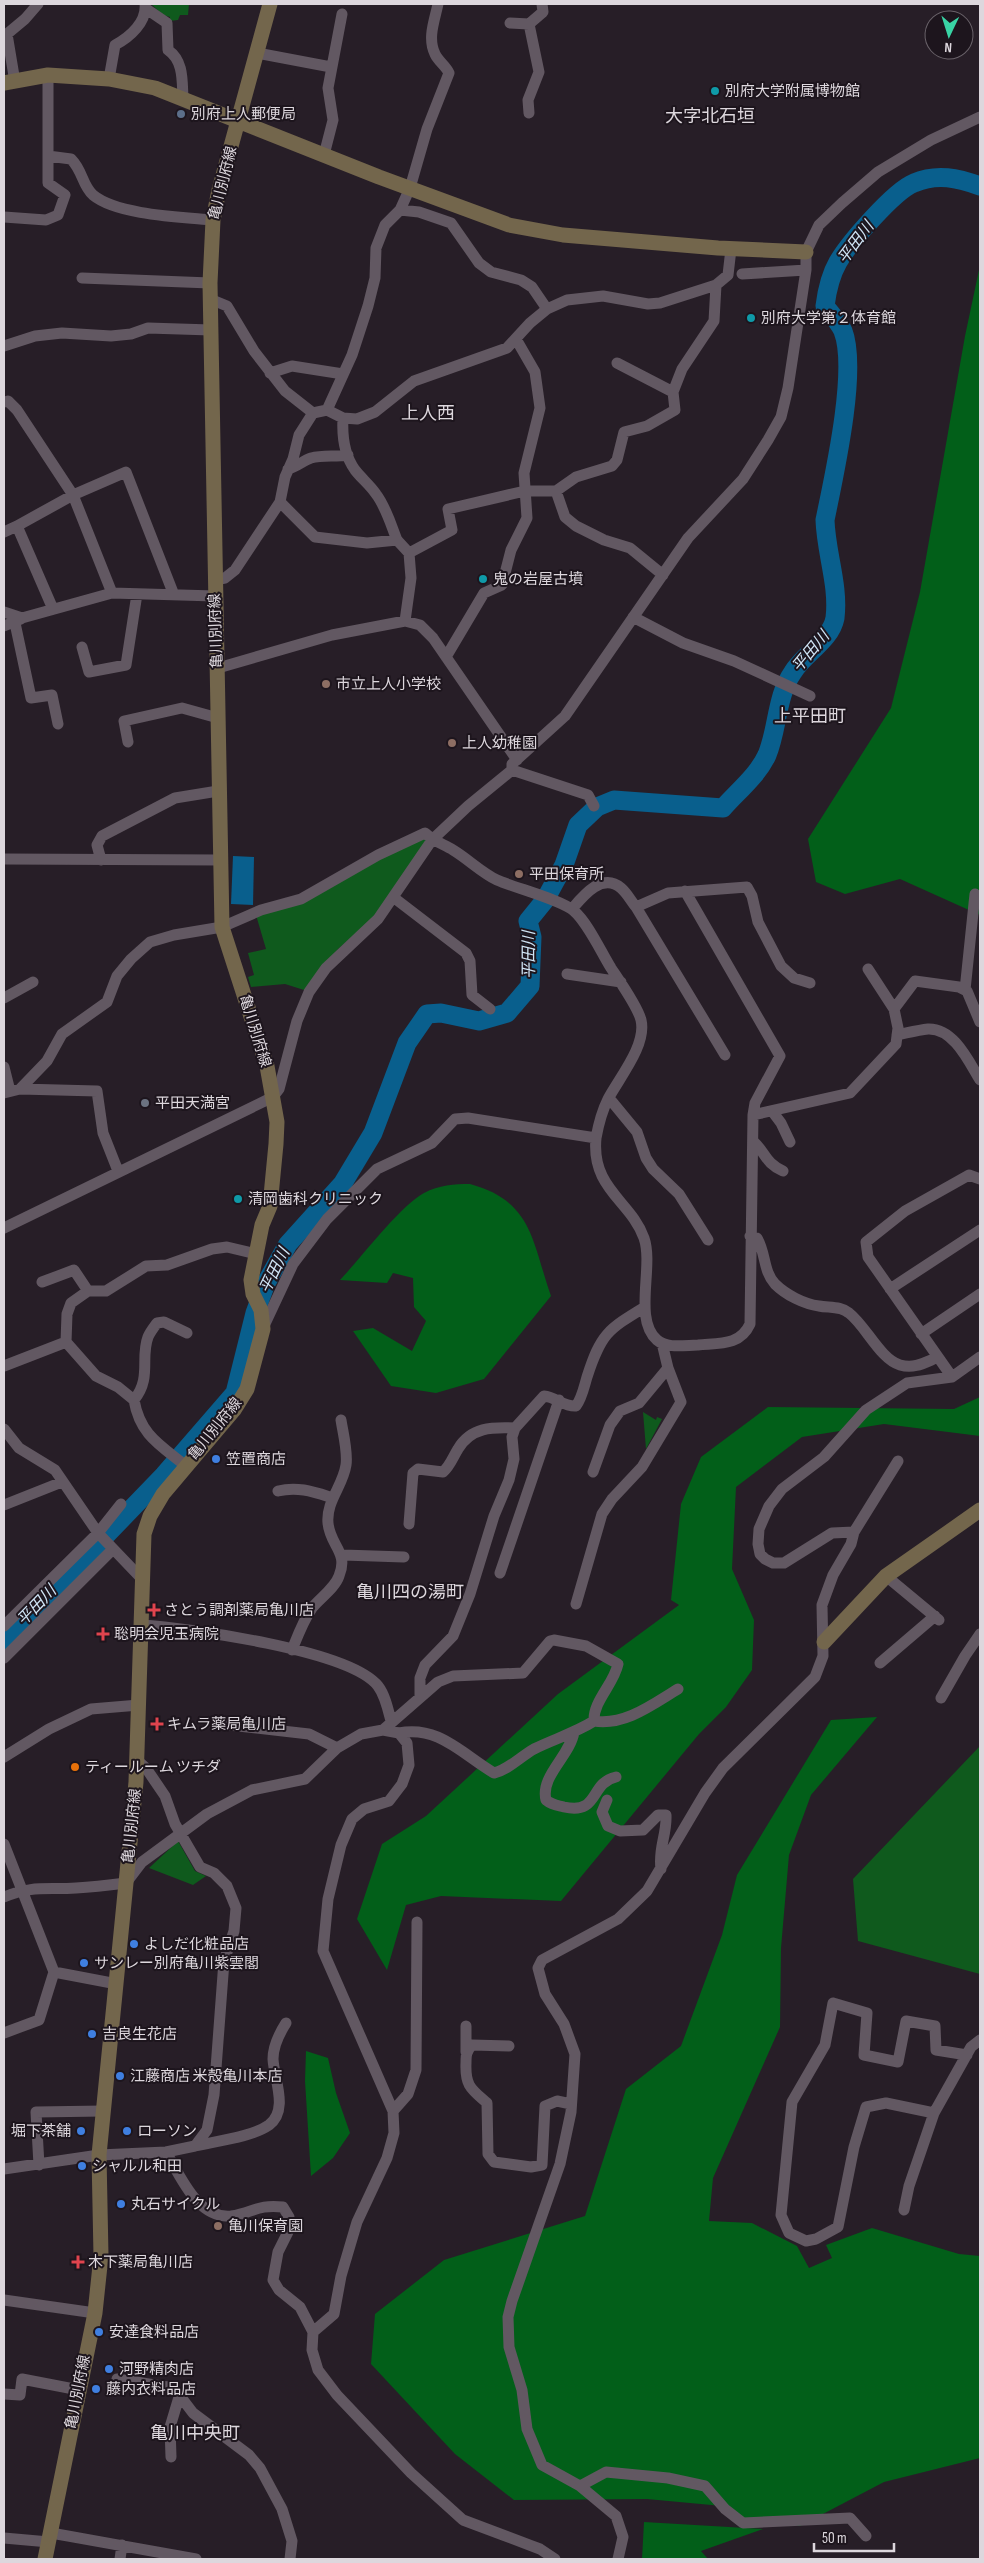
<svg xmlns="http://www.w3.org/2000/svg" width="984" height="2563" font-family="'Sofia Sans Condensed','Noto Sans JP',sans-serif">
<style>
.green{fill:#0f5a1d}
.forest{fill:#025f19}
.water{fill:#095f8d}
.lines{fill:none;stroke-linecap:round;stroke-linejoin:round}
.river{stroke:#095f8d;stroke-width:19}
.street{stroke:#625862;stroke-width:11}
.secondary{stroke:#73664c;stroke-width:15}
.culture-dot{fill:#0f9aa8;stroke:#1d151d;stroke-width:2}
.service-dot{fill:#5c6f8a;stroke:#1d151d;stroke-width:2}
.education-dot{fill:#8d6e63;stroke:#1d151d;stroke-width:2}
.worship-dot{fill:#6b7280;stroke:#1d151d;stroke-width:2}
.shop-dot{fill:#3f7fe0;stroke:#1d151d;stroke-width:2}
.health-dot{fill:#e0444e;stroke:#1d151d;stroke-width:2}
.food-dot{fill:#e8710a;stroke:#1d151d;stroke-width:2}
.labels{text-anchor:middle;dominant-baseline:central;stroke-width:4;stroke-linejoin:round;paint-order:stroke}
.poi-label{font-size:15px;fill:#ddd7dd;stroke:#1d151d;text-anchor:start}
.street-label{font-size:15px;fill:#ddd7dd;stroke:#1d151d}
.water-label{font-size:16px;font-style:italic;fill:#d0e5f6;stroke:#1d151d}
.quarter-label{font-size:18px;fill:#ddd7dd;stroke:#1d151d}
</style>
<rect width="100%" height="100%" fill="#271e27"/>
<path class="green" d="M151 4H189L188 15H180L178 20 170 21V17L163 15Z
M424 836 427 841 375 917 338 949 304 990 285 984 251 987 248 977 254 975 248 953 266 949 256 915 332 885Z
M643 1412 656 1420 657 1417 662 1419 646 1449Z
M980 1746V1974L858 1941 853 1879Z
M178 1841 195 1871 206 1876 193 1885 149 1868Z"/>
<path class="forest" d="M979 270H980V915L900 879 845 894 816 882 808 839 891 708 920 592 965 336Z
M470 1184C533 1201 532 1242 551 1296L484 1379 436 1393 391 1386 353 1331 373 1328 412 1351 426 1321 414 1307 413 1278 393 1273 387 1283 340 1280C360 1259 400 1206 424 1193 439 1185 454 1184 470 1184Z
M980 1397V1436L884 1424 802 1437 736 1487 732 1569 754 1620 752 1670 726 1707 699 1734 561 1901 441 1896 406 1905 387 1970 357 1919 382 1844 426 1816 558 1694 679 1605 671 1600 681 1504 701 1457 768 1407 954 1409Z
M877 1717 811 1795 789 1855 781 1948 780 2027 713 2178 709 2221 752 2223 797 2246 809 2268 832 2258 826 2245 872 2228 959 2254 980 2256V2458L884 2482 800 2526 732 2516 722 2506 647 2499 514 2500 455 2454 371 2364 375 2314 444 2260 585 2216 626 2089 681 2046 722 1935 737 1875 831 1720Z
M306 2051 328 2058 336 2093 350 2133 333 2158 311 2176 305 2081Z
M644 2522 763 2529 701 2551 708 2559H642Z"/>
<path class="water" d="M233 856 254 857 253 905 231 904Z"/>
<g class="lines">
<path class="river" d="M4 1641 164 1475 235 1393 255 1313 266 1283 288 1244 343 1183 373 1133 407 1043 427 1014 441 1013 479 1021 507 1013 530 986 532 937 528 921 545 900 564 865 578 825 597 807 614 800 723 808C737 792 758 775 767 755 778 729 776 696 793 672 804 654 831 640 835 618 839 585 826 553 825 520 834 476 858 370 843 331 839 322 830 313 825 306 827 290 830 276 838 262 849 243 894 191 914 183 937 173 958 178 980 186"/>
<path class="street" d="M145 8 167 23 168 50C184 61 182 81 183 99
M510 23 529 24 543 12 542 4
M529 24 539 72 528 100 529 113
M257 53 331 67
M109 79 115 45C130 37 147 22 145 4
M15 82 7 34 25 19 38 4
M324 155 333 120 328 88 342 14
M48 156 71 159C83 171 82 185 93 195 117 215 181 217 213 220
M400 210 419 212 451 223 479 263 491 272 521 280 532 287 547 309
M4 217 46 220 58 215 65 195 48 183V75
M742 274 806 270
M82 278 210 283
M210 299 227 306 254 351 285 391 313 413
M4 346 35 336 62 333 111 336 131 334 148 328 211 330
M617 363 673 392
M270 373 292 366 343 374
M4 402 8 401 17 410 73 495 112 593
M327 410 343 418 357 419 375 412 414 381 507 348 530 323 547 309 567 300 603 296 648 304 660 303 716 285 728 275 731 249
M343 418C342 436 344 455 355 470 362 479 370 485 376 494 386 507 391 525 397 540
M288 469C297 467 302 461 311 458 323 455 335 457 348 455
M556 491 565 517 576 526 604 540 630 548 663 575
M280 502 315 537 367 543 397 540 409 553
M4 532 17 526
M215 580 225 578 235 570 280 502 285 477 293 459 299 435 313 413 327 410 352 355 368 306 375 278 376 248 385 225 400 210 410 188 427 129 449 73C446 66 438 61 435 54 427 38 435 19 438 4
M53 609 17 526 73 495 126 472 174 595
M4 612 22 618 112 593 215 596
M633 617 683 643 734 661 810 696
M405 621 411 578 409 553 452 530 448 509 525 491H556L576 477 612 466 617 460 624 432 647 426 675 410 673 392 682 369 714 321 716 285
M15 623 31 698 52 695 58 724
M4 626 21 619
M82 647 89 672 126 665 137 594
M446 657 484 593 502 585 511 550 527 518 524 473 540 408 535 372 516 339
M218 668 332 635 405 621 420 625 433 638 517 760
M128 742 124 721 182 708 218 718
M512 770 588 795 594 806
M4 859 220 860
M101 860 97 845 102 836 175 798 218 791
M393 897 466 953 470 961 472 995 490 1009
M636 907 668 893 747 887 752 896 758 922 781 966 794 978 810 983
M572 909C583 896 602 872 621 888 627 893 631 901 636 907L725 1055
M567 974 621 982
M965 990 975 894
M4 998 33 982
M894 1009 915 981 959 987 967 991 980 1022
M897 1035C907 1033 918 1030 928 1029 954 1028 969 1062 980 1080
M4 1067 10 1091
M20 1089 47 1061 62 1034 107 1002 117 976 131 959 150 942 174 935 222 927 261 910 301 899 378 855 425 833C433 841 443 844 453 850 468 859 482 873 497 880 515 888 562 900 574 911 588 923 601 952 611 968 619 980 638 1007 641 1020 647 1045 619 1078 608 1099 603 1109 598 1127 596 1138 591 1189 631 1201 644 1238 654 1267 633 1319 657 1340 667 1349 686 1345 698 1345 719 1343 740 1346 750 1324L753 1115 755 1103 780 1056 685 891
M4 1093 20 1089 97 1091 103 1133 118 1171
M609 1098 637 1132 646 1158 653 1169 679 1194 708 1240
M772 1111 781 1123 790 1142
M753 1115 850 1093 896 1044 898 1028 894 1009 868 969
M753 1141C766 1153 765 1163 783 1171
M4 1228 273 1097 279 1089 297 1021 309 992 326 968 378 919 432 840 468 806 512 770V764L565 716 688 538 743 479 768 440 781 417 788 388 806 270V252L819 225 842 203 878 172 931 140 980 117
M750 1236 757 1238C766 1253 763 1271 775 1284 786 1295 804 1304 819 1306 829 1308 841 1306 849 1313 866 1326 880 1359 900 1365 914 1369 924 1363 936 1358
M42 1282 74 1270 88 1291
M890 1289 980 1230
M264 1326 293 1264 327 1219 377 1169 432 1143 455 1119 468 1118 596 1138
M921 1334 980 1294
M66 1342 67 1314 71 1303 88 1291H106L146 1266 167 1265 212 1249 227 1247 256 1254
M4 1366 66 1342 96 1376 118 1387 134 1400C140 1435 160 1445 186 1466
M952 1377 868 1257 866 1242 905 1211 969 1175 980 1179
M134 1400C152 1378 140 1358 148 1337 150 1332 154 1327 157 1323L164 1322 187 1333
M4 1429 19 1448 55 1470 98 1533 142 1579
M593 1472 610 1425 620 1411 639 1403 668 1368
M278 1491C298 1486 314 1492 333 1498
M4 1505 62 1482
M409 1524 413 1473 418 1469 443 1472C450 1466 453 1457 458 1449 471 1427 492 1427 515 1428
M854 1532 832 1533 784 1563H773L765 1559 760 1554 758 1544 759 1529 769 1506 782 1489 824 1457 866 1410 907 1383 952 1377 980 1357
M343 1555 404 1557
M500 1573 559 1400
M886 1576 939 1620
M576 1604 602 1514 612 1499 642 1467 681 1402 668 1368 662 1343
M141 1625C188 1628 350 1650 378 1686 385 1695 388 1709 391 1721
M4 1626 98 1533 121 1504
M292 1650C298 1635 303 1621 312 1608 320 1598 335 1588 339 1576 349 1552 330 1546 328 1523 326 1501 343 1486 346 1465 348 1452 343 1433 341 1420
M4 1658 113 1549
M880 1663 935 1616
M420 1696V1678L425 1665 453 1636 470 1594 494 1516 509 1480 514 1459 512 1437 515 1428 544 1396C556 1397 564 1407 576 1406 582 1398 584 1387 587 1377 601 1334 607 1330 645 1307
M941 1698 965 1656 980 1634
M229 1725 309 1734 337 1748
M383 1730 438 1682 453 1676 523 1673 550 1641 554 1640 586 1646 618 1664C614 1684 593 1701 594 1721 625 1726 653 1704 678 1689
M574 1732C570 1756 540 1776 546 1800 552 1805 556 1805 564 1807 600 1815 589 1783 616 1777
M399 1733C438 1725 462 1754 494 1773 508 1770 520 1757 534 1749 554 1739 575 1733 594 1721
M4 1757 49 1729 91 1709 139 1705
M607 1800 602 1812 608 1826 620 1831 643 1830 658 1815H666C667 1835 658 1848 661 1869
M4 1844 54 1972 39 2020 4 2033
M4 1897C33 1885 47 1890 76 1888 93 1887 110 1885 126 1883L142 1862 207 1814 252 1790 305 1779 337 1748 361 1734 383 1730 399 1733 407 1743 409 1765 402 1784 389 1801 364 1809 352 1819 341 1845 328 1899 323 1951 393 2111 394 2133 387 2158 357 2222 341 2276 334 2314 313 2332
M54 1972 117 1984
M466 2026V2052
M509 2046 472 2045C466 2052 466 2055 466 2063 465 2086 471 2089 487 2103L488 2154 494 2162 531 2167 542 2165 545 2106 557 2101 571 2104
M393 2111 408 2094 416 2070 417 1922
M934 2113 886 2103 866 2107 854 2147 838 2227 816 2239 806 2241 789 2233 781 2215 792 2102 825 2045 833 2003 867 2013 864 2055 898 2062 906 2021 935 2026 936 2050 967 2055
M195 2146C216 2141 252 2137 269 2125 289 2110 274 2079 273 2059 273 2046 279 2034 286 2023
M166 2152C180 2175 197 2219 231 2216 253 2213 257 2204 283 2207L289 2217 288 2232 278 2252 273 2280 279 2290 300 2307 313 2332 312 2350 318 2370 337 2395 411 2473 463 2520 540 2549 555 2559
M39 2165 36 2112 103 2111
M4 2169 99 2155 166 2152 195 2146 207 2130 214 2095 224 1961 234 1931 236 1908 227 1886 214 1873 200 1867 175 1824 165 1796 146 1768 137 1760
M904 2210 909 2186 934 2113 971 2047 980 2040
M4 2300 95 2313
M117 2379 174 2388 193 2413 249 2455 260 2468 282 2509 292 2541 290 2559
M4 2394 20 2395 22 2379 79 2390
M171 2457 170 2427 179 2397
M580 2486 606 2472 668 2478 705 2486 725 2509 743 2523 850 2518 866 2536
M51 2533 196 2559
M4 2538 49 2542
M120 2559 122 2545
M618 2559 623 2537 616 2516 580 2486 542 2465 527 2429 522 2390 509 2347 508 2317 512 2301 560 2164 571 2112 575 2054 564 2024 545 1994 538 1968 542 1960 618 1919 647 1891 705 1793 723 1768 815 1677 823 1656 822 1605 833 1575 851 1544 854 1532 898 1461"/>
<path class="secondary" d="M4 83 48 75 109 79 155 88 379 177 509 225 563 235 718 248 806 252
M824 1642 886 1576 980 1510
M45 2559 95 2313 101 2256 99 2155 136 1782 144 1534 150 1516 163 1494 234 1410 247 1389 263 1329 261 1310 253 1294 251 1280 262 1225 270 1206 276 1144 277 1122 267 1066 222 927 210 283 213 220 219 190 270 4"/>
</g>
<g class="culture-dot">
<circle cx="715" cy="91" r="5"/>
<circle cx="751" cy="318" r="5"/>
<circle cx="483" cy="579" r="5"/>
<circle cx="238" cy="1199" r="5"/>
</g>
<circle class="service-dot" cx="181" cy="114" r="5"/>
<g class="education-dot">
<circle cx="326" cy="684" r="5"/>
<circle cx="452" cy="743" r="5"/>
<circle cx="519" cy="874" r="5"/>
<circle cx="218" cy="2226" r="5"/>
</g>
<circle class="worship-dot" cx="145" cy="1103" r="5"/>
<g class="shop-dot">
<circle cx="216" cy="1459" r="5"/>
<circle cx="134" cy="1944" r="5"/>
<circle cx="84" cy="1963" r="5"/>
<circle cx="92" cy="2034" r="5"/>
<circle cx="120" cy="2076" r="5"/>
<circle cx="81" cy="2131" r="5"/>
<circle cx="127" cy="2131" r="5"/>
<circle cx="82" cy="2166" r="5"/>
<circle cx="121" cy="2204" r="5"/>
<circle cx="99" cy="2332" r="5"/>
<circle cx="109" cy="2369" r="5"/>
<circle cx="96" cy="2389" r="5"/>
</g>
<g class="health-dot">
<path d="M151.5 1602.5h5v5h5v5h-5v5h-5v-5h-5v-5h5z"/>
<path d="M100.5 1626.5h5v5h5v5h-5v5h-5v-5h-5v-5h5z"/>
<path d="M154.5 1716.5h5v5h5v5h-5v5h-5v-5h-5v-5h5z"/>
<path d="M75.5 2254.5h5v5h5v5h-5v5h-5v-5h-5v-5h5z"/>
</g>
<circle class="food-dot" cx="75" cy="1767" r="5"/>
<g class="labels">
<g class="poi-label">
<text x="725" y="91">別府大学附属博物館</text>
<text x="191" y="114">別府上人郵便局</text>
<text x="761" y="318">別府大学第２体育館</text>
<text x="493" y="579">鬼の岩屋古墳</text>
<text x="336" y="684">市立上人小学校</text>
<text x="462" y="743">上人幼稚園</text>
<text x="529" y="874">平田保育所</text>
<text x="155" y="1103">平田天満宮</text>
<text x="248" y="1199">清岡歯科クリニック</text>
<text x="226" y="1459">笠置商店</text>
<text x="164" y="1610">さとう調剤薬局亀川店</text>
<text x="114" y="1634">聡明会児玉病院</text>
<text x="167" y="1724">キムラ薬局亀川店</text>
<text x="85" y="1767">ティールーム ツチダ</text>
<text x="144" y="1944">よしだ化粧品店</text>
<text x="94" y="1963">サンレー別府亀川紫雲閣</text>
<text x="102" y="2034">吉良生花店</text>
<text x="130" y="2076">江藤商店 米殻亀川本店</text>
<text x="71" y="2131" text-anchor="end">堀下茶舗</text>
<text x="137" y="2131">ローソン</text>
<text x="92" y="2166">シャルル和田</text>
<text x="131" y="2204">丸石サイクル</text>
<text x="228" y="2226">亀川保育園</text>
<text x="88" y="2262">木下薬局亀川店</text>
<text x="109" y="2332">安達食料品店</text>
<text x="119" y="2369">河野精肉店</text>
<text x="106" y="2389">藤内衣料品店</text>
</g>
<g class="street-label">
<text transform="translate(223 183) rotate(-76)">亀川別府線</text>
<text transform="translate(216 631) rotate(-92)">亀川別府線</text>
<text transform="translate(255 1031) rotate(73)">亀川別府線</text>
<text transform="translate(215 1429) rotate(-51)">亀川別府線</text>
<text transform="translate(132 1826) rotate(-84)">亀川別府線</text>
<text transform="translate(78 2392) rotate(-79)">亀川別府線</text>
</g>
<g class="water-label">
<text transform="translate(856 243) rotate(-53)">平田川</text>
<text transform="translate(811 652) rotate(-50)">平田川</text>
<text transform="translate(529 955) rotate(-90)">平田川</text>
<text transform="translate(275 1271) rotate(-64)">平田川</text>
<text transform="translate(37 1606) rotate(-46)">平田川</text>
</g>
<g class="quarter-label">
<text x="710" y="116">大字北石垣</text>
<text x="428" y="413">上人西</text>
<text x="810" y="716">上平田町</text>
<text x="410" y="1592">亀川四の湯町</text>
<text x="195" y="2433">亀川中央町</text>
</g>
</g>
<rect width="984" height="2563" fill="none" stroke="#ddd7dd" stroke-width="10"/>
<g transform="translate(949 35) rotate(184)"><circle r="24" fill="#1d151d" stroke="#6a636a"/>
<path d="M0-4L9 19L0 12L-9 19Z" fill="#39d4a5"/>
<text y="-8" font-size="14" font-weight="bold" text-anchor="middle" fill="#ddd7dd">N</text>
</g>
<path d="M814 2543v8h80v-8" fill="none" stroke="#ddd7dd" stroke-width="2.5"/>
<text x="822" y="2543" font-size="15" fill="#ddd7dd" stroke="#1d151d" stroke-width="4" paint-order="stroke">50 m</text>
</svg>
